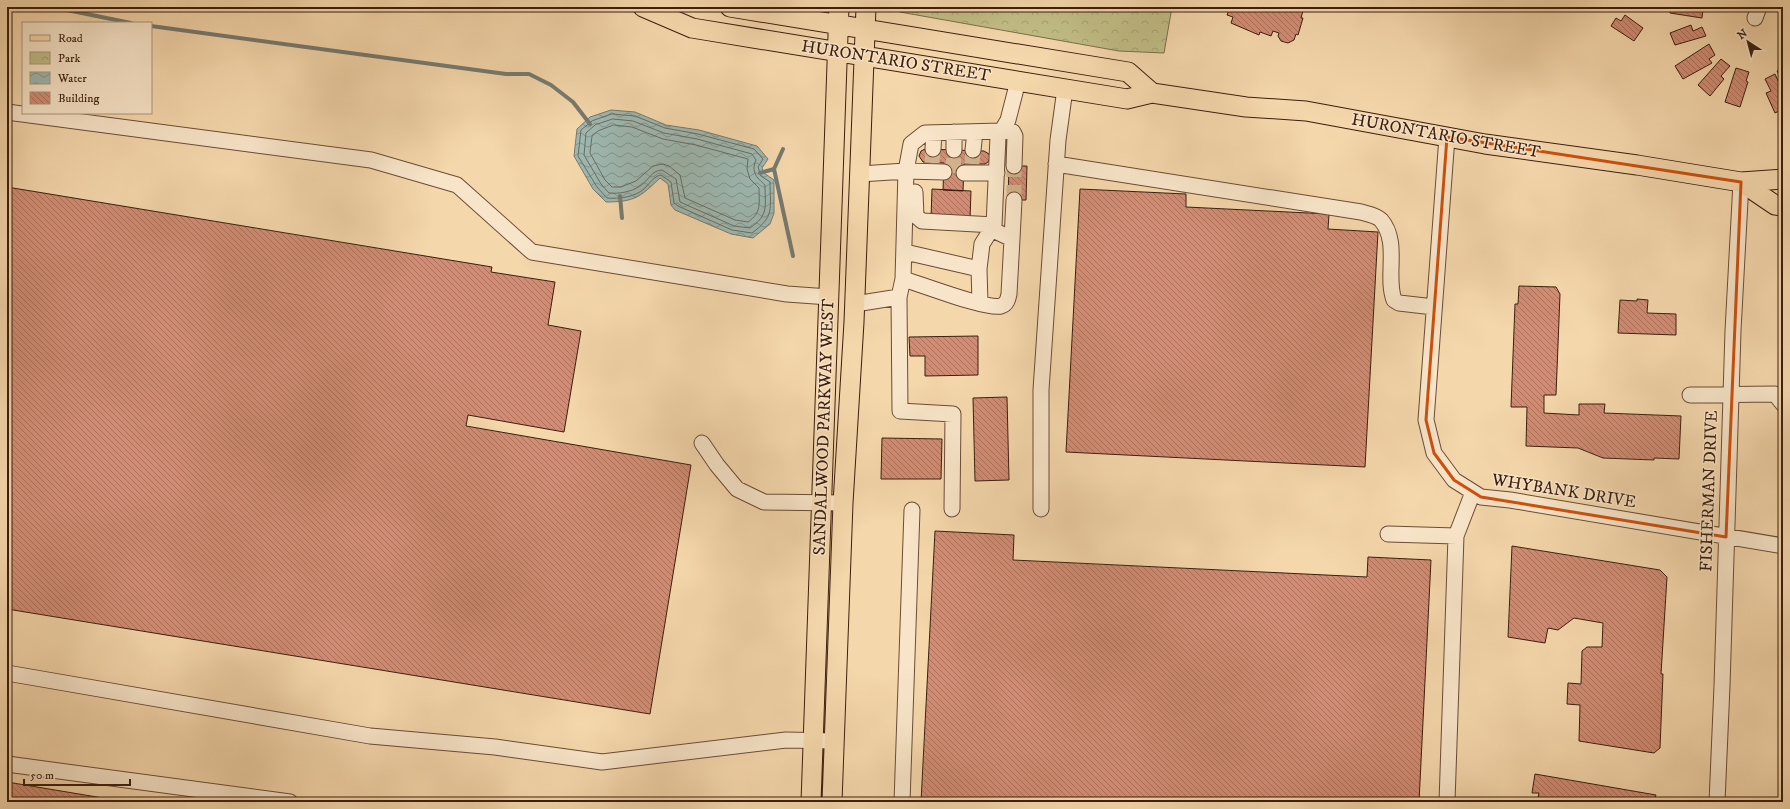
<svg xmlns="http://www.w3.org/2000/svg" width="1790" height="809" font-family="'IM FELL DW Pica',serif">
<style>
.park{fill:url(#park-crowns);stroke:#7e6e4a}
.water{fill:url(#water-waves);stroke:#767a70}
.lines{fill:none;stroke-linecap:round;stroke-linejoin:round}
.shore{stroke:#6c6b60;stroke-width:1}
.stream{stroke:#767a70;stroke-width:4}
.building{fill:url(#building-back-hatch);stroke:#3b1e0e}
.minor-tunnel{stroke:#d0b28c;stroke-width:15;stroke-dasharray:15 8;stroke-linecap:butt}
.minor-casing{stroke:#6a4c36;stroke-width:17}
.major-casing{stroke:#3b1e0e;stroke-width:21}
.minor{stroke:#f8e5c9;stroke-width:15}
.major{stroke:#f5d7ac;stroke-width:19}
.marked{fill:none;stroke:#ce500c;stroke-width:3;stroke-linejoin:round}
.labels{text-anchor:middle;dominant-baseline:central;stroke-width:3;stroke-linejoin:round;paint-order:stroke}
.street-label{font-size:17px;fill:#3b1e0e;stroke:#f8e5c9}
</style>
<defs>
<pattern id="park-crowns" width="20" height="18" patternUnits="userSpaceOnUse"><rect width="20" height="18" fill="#c1bd86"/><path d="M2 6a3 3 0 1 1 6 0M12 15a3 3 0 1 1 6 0" fill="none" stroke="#a7a272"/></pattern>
<pattern id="water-waves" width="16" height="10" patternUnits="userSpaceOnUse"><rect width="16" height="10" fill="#9db8b1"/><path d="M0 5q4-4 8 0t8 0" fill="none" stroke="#81958e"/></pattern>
<pattern id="building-back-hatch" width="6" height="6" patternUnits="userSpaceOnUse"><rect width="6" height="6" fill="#d28c73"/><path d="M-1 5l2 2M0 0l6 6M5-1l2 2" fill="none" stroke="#ac725d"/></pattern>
</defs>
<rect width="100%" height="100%" fill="#f5d7ac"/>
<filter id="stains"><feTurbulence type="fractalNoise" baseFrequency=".005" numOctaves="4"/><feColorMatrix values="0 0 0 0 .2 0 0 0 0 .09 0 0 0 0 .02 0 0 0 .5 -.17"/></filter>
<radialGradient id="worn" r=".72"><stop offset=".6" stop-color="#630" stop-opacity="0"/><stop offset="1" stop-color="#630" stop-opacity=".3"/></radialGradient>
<path class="park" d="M891 7H1172L1164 53 1119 51 900 12Z"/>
<path class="water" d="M611 110 635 112 666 125 699 130 757 146 768 159 762 168 764 173 774 180V213L770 224 753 238 731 234 675 210 671 205 668 184 660 178C640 197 635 202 606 202L593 189 574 156 577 129 590 117Z"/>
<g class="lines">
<path class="shore" d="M612 114 635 116 665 128 698 134 754 149 763 159 758 167 761 176 770 182C770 209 775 216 752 233L732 230 678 206 674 203 671 182 661 175C654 176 649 184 644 189 635 197 619 199 607 198L597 187 578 156 581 130 592 121Z
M613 119 633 121 664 133 697 139 752 154 756 160C751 172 756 177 765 185 765 207 769 215 750 228L734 226 680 202 676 179 662 170C652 170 648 181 640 186 631 192 619 194 609 193L601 184 584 155 586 133 595 125Z
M614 125 632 127 663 139 696 145 748 159 747 169 750 179 759 188C759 204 762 212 748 222L735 220 685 198 680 175 669 166 663 164 653 166 636 181 621 187H612L605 180 590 153 592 136 598 131Z"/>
<path class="stream" d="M52 7 131 23
M151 26 506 74H529L551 85 573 102 590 124
M774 169 793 256
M760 173 774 169 783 149
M620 196 622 218"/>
</g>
<path class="building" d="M1230 7H1304L1301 18H1303L1298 35 1296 34 1294 40 1288 43 1281 41 1278 36 1279 33 1273 31 1271 36 1260 32 1259 35 1231 23 1233 17 1227 15Z
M1670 7 1703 8 1702 18 1670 13Z
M1625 15 1643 28 1634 41 1611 26 1616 18 1621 21Z
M1691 25 1693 31 1702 27 1706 36 1675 45 1670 33Z
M1709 44 1715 55 1709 59 1712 63 1683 79 1675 66Z
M1721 59 1730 66 1721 76 1724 79 1710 96 1698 85Z
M1736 68 1749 72 1746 81 1748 82 1740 107 1725 102Z
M1783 68V84L1777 71Z
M1775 74 1783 92V109L1775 113 1766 93 1771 91 1765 79Z
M925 149 984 151 989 154 990 158 988 162 985 164H964L963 191 943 190 944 163 923 162 919 156 921 151Z
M1009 166H1027L1026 200H1008Z
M7 187 492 267 491 272 555 282 548 325 581 331 564 432 468 415 466 426 691 465 650 714 7 609Z
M932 189 971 191 970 219 931 218Z
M1080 189 1186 194V207L1329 214 1328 229 1378 232 1365 467 1066 452Z
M1519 286 1556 287 1560 294 1556 395H1544V413L1579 415V404H1605L1604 413 1681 416 1679 459 1654 458V460L1603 458 1578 448 1526 446 1527 407H1511L1515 304H1518Z
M1637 299 1648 300 1647 313 1676 314V335L1618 333 1620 300 1637 301Z
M978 336V375L925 376V356H910L909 337Z
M1007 397 1009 480 975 481 973 398Z
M882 438 942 439 941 479H881Z
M935 531 1014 535 1013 560 1367 577 1368 557 1431 560 1419 802H921Z
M1512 546 1660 570 1667 577 1661 674H1663L1660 748 1654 753 1579 741 1580 705 1567 704 1568 683 1581 684 1582 651 1587 647H1602L1603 623 1574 618 1558 630 1548 628 1545 643 1508 637Z
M1535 774 1656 795 1654 802H1537L1539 793H1532Z
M7 782 127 802H7Z"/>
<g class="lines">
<path class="minor-tunnel" d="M932 163 933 149
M972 164 973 150
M953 173 954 150
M1014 200V166"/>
<g class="minor-casing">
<path id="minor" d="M1755 18 1759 7
M7 112 371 160 457 185 532 252 787 294 829 297
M1447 137 1426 420 1434 453 1454 480 1481 497 1510 500 1783 546
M933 149 934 133
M954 150V132
M973 150 975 132
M1056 164 1361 212C1368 214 1376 215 1381 220 1400 242 1385 276 1394 300L1399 303 1434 307
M964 173H997
M860 174 906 171 944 172
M915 192 916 216 922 221 994 225
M1012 239 1014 200
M905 252 979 269 982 244 994 225 998 137 1008 120 1018 81
M979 269 980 303
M903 279C921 284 987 310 1001 306 1007 304 1008 299 1009 294L1012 239 991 229
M899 297 900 411 953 414 952 509
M855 304 899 297 903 279 906 171 911 144 925 133 1001 131 1013 132 1015 136 1014 166
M1690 395 1775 394 1783 404
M702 443 717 465 737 489 764 502 843 503
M1041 509V390L1058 140 1065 89
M1388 534 1456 536
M7 673 370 736 495 747 602 762 786 740 835 741
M7 764 290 802
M902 802 912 510
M1447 802 1456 536 1473 492
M1717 802 1722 686 1733 331 1741 182"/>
</g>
<g class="major-casing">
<path id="major" d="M643 7 692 28 1127 99 1152 93 1246 107 1306 111 1485 144 1637 165 1741 182 1783 179
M730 7 1128 72 1152 93
M1741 182 1775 205 1783 206
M811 802 839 7
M832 802 843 503 854 322 866 7"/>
</g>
<use href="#minor" class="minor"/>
<use href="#major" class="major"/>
</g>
<path class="marked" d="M1447 137 1741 182 1726 537 1481 497 1454 480 1434 453 1426 420Z"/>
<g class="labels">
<g class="street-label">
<text transform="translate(896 61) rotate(9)">HURONTARIO STREET</text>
<text transform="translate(1446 136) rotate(10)">HURONTARIO STREET</text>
<text transform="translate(824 427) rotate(-88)">SANDALWOOD PARKWAY WEST</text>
<text transform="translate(1564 491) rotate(9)">WHYBANK DRIVE</text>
<text transform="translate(1709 491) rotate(-88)">FISHERMAN DRIVE</text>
</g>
</g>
<rect width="1790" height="809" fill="none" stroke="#f5d7ac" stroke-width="24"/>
<rect x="8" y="8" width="1774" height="793" fill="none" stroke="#3b1e0e" stroke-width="2"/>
<rect x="12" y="12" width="1766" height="785" fill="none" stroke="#3b1e0e"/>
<rect x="22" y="22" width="130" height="92" fill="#f8e5c9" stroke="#ac957e"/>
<rect x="30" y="35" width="20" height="6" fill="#f5d7ac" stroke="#ac957e"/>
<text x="58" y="42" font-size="12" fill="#3b1e0e">Road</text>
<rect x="30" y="52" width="20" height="12" fill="url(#park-crowns)" stroke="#ac957e"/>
<text x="58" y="62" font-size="12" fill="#3b1e0e">Park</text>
<rect x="30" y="72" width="20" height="12" fill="url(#water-waves)" stroke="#ac957e"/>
<text x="58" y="82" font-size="12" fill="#3b1e0e">Water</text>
<rect x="30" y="92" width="20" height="12" fill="url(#building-back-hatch)" stroke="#ac957e"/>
<text x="58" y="102" font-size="12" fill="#3b1e0e">Building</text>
<g transform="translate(1748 42) rotate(324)" stroke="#f8e5c9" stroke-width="3" paint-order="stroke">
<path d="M0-3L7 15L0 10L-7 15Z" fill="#3b1e0e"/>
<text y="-6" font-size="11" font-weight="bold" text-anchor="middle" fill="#3b1e0e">N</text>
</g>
<path d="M24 779v6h106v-6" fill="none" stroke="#3b1e0e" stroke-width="2"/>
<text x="30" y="779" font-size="12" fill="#3b1e0e" stroke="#f8e5c9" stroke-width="3" paint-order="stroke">50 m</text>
<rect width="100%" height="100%" filter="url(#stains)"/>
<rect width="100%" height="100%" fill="url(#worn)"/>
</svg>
